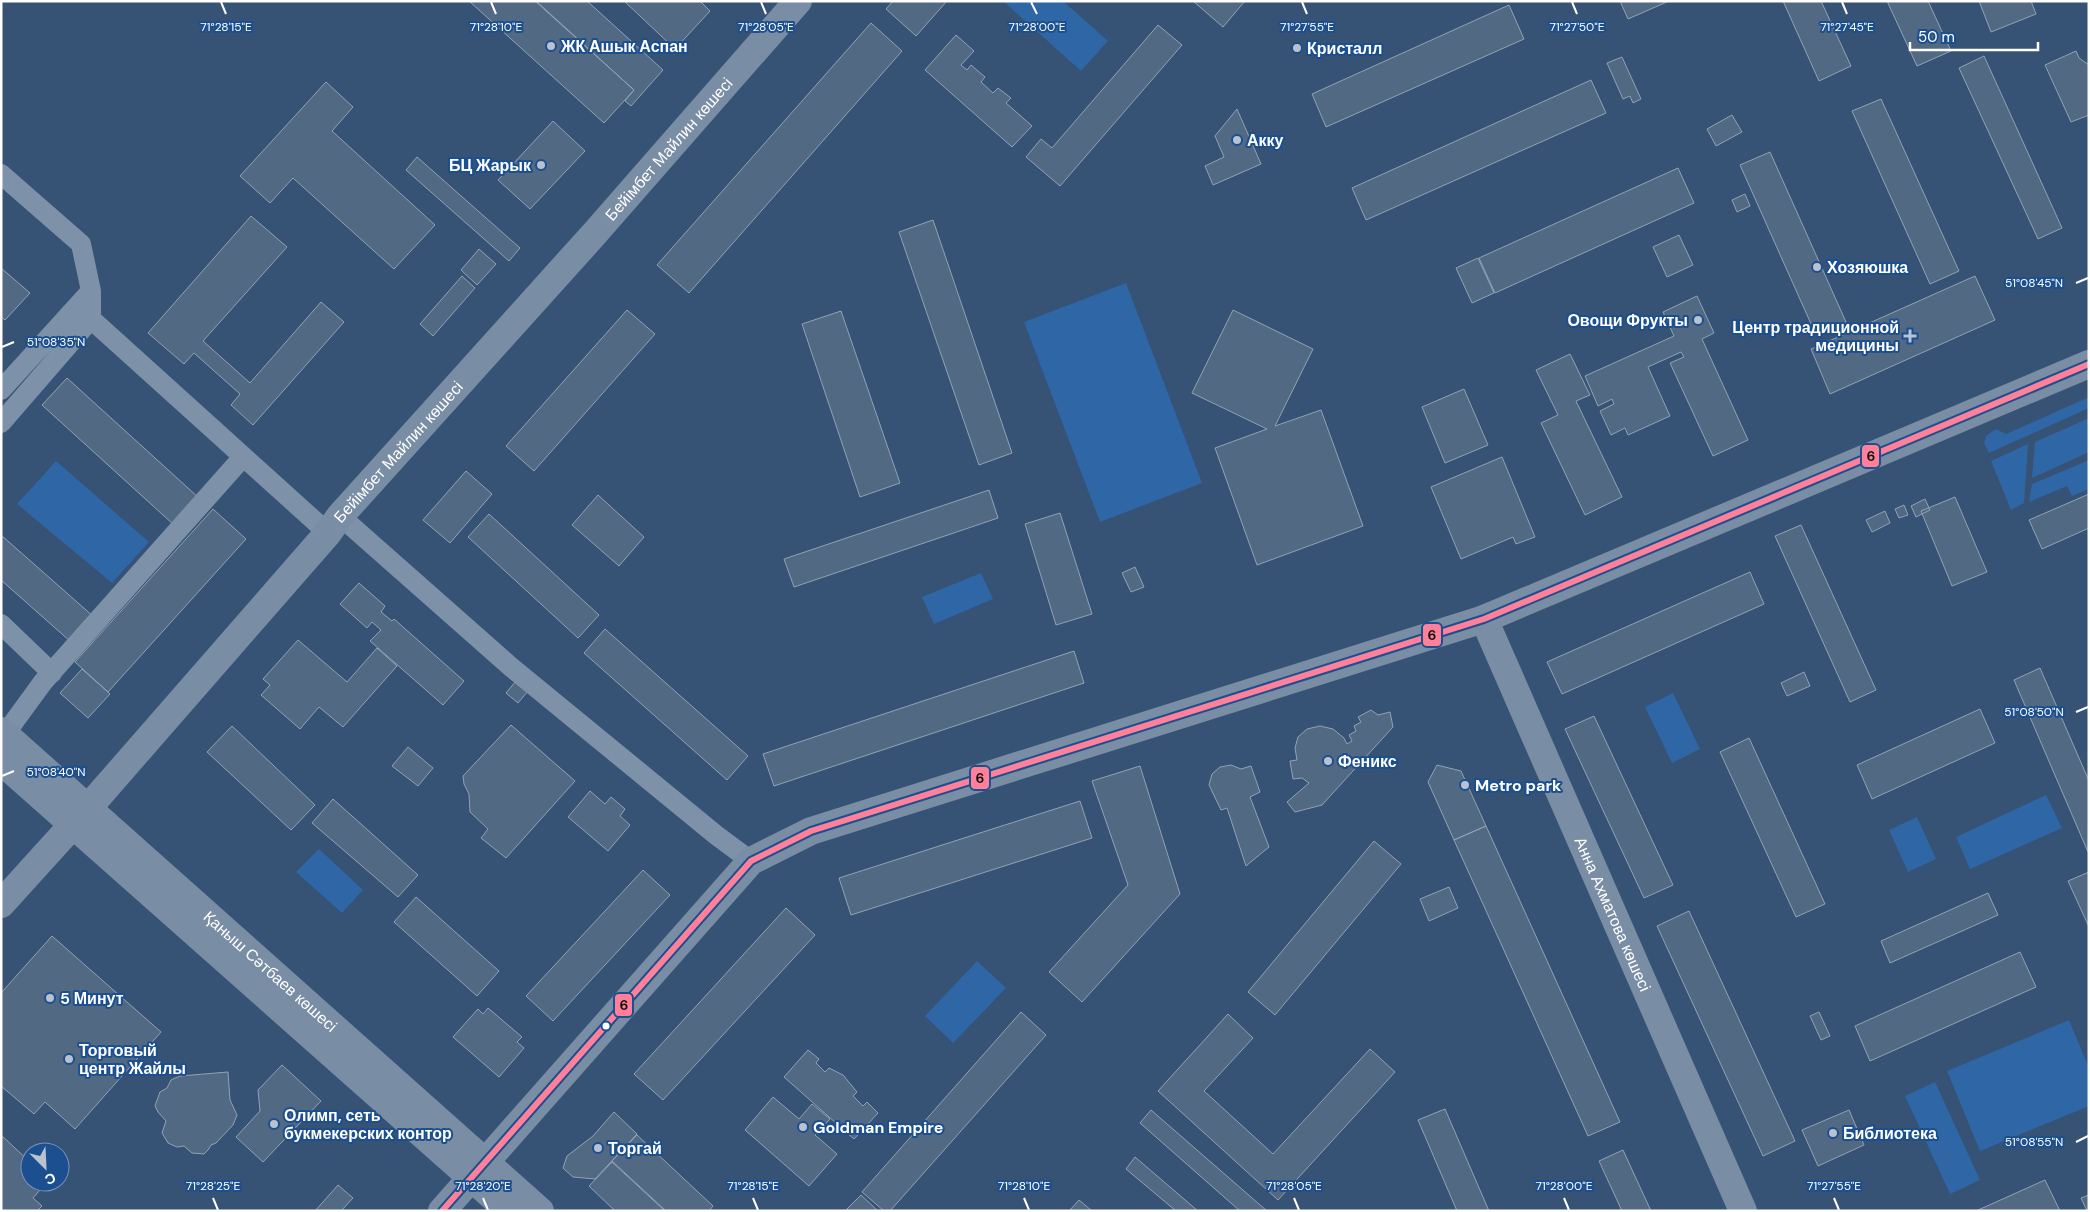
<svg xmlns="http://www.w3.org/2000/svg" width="2090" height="1212" font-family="'DM Sans',sans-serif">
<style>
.green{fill:#2f66a5}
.building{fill:#526984;stroke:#92a2b6}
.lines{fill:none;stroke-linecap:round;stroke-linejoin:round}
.street{stroke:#7d92a8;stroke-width:20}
.secondary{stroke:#798da4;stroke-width:28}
.bus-1-casing{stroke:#1b4f8f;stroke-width:10}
.bus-1{stroke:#ff8098;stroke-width:6}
.ticks{fill:none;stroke:#fff;stroke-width:2}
.poi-dot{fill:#b9c2ce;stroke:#1b4f8f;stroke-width:2}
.bus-dot{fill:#fff;stroke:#1b4f8f;stroke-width:2}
.labels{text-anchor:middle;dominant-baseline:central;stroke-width:4;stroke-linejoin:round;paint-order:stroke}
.poi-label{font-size:16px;font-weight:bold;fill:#fff;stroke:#1b4f8f;text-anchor:start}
.street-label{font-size:16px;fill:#fff;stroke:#1b4f8f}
.ticks-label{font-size:12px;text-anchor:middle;fill:#fff;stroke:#1b4f8f;stroke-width:4;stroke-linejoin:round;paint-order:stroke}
.line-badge{stroke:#1b4f8f;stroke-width:2}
.pale-badge-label{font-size:14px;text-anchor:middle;font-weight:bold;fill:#111}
</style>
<rect width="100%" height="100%" fill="#365274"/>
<path class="green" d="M1063 1 1108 41 1081 71 1004 2Z
M1126 283 1202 483 1100 522 1024 322Z
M2089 397V408L1989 453 1984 443 1986 436 1996 429 2006 434Z
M2089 418V452L2032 478 2035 442Z
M2028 444 2024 503 2011 510 1991 461Z
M2089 460V489L2072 496 2067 486 2029 502 2032 484Z
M56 461 149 542 112 583 17 504Z
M981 573 993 599 934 624 922 597Z
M1673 693 1700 749 1672 763 1645 707Z
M2046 795 2062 828 1970 869 1956 837Z
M1917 817 1936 859 1908 872 1889 830Z
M319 849 363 890 342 913 296 872Z
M977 961 1006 988 953 1043 925 1016Z
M2069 1020 2089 1068V1106L1980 1151 1947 1071Z
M1935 1082 1980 1180 1950 1194 1905 1096Z"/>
<path class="building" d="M469 1H535L634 90 604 123Z
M536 1H587L663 70 631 106 625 101 634 90Z
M624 1H700L710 11 675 49Z
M893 1H947L916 36 886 9Z
M1193 1H1245L1223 27Z
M1620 1H1669L1628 19Z
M1783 1H1821L1851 66 1819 81Z
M1887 1H1928L1951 51 1917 66Z
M1979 1H2031L2036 14 1991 32Z
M1509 5 1524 39 1326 127 1312 94Z
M871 23 902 51 689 293 657 265Z
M1158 25 1182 45 1060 186 1026 157 1041 139 1052 148Z
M956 35 974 51 961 65 967 70 971 65 985 77 981 82 993 93 998 88 1011 98 1006 103 1032 126 1012 147 925 70Z
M2076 51 2079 58 2089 65V115L2071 122 2045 65Z
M1984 56 2062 228 2038 239 1959 68Z
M1622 57 1641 99 1633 103 1630 96 1623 99 1607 63Z
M1591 80 1606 113 1366 220 1352 188Z
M326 82 353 107 332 131 435 225 394 269 293 178 270 203 240 176Z
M1881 99 1959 271 1930 284 1852 111Z
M1237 109 1261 164 1213 185 1205 166 1224 157 1215 136Z
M1732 115 1742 132 1716 146 1707 129Z
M553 121 585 151 530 209 498 180Z
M1770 152 1846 322 1816 335 1740 165Z
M417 157 520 248 509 261 406 170Z
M1678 168 1694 203 1495 293 1479 258Z
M1745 194 1750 206 1737 212 1732 200Z
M251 216 287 247 203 341 250 383 321 302 344 322 253 425 231 405 240 394 194 353 184 364 148 333Z
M933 220 1012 453 979 465 899 232Z
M1679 235 1693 265 1667 277 1653 247Z
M479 249 496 264 477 285 461 270Z
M1478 258 1494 293 1472 303 1456 268Z
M1 268 30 293 5 320 1 317Z
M462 276 475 288 433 336 420 324Z
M1975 276 1995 320 1830 394 1811 349Z
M1697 296 1714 333 1702 339 1748 440 1713 456 1670 363 1684 357 1681 352 1648 367 1670 416 1628 435 1625 428 1611 435 1600 411 1614 404 1612 399 1598 406 1585 376 1674 336 1663 312Z
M627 310 655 334 534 471 506 446Z
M1233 310 1313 349 1275 426 1321 410 1363 526 1257 565 1215 448 1267 429 1192 393Z
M841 311 900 483 860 497 802 324Z
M1570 354 1590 395 1576 401 1622 497 1585 515 1541 423 1558 415 1536 370Z
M67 378 199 498 174 525 42 405Z
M1464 389 1488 445 1445 463 1422 407Z
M1502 457 1535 537 1516 544 1513 537 1461 559 1431 487Z
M466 471 492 494 450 543 423 520Z
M989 490 998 518 794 587 784 559Z
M2089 494V528L2042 549 2029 520Z
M598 495 644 537 619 566 572 525Z
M1955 497 1987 572 1952 586 1921 511Z
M1925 499 1930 510 1916 517 1911 506Z
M1904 505 1908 515 1899 518 1895 509Z
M213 509 246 539 108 692 75 662Z
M1885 511 1890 523 1872 532 1866 520Z
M1060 513 1092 614 1056 625 1025 524Z
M489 514 599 615 578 638 468 537Z
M1801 525 1876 690 1850 702 1775 536Z
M1 535 94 617 71 642 1 580Z
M1135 567 1144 587 1131 592 1122 573Z
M1750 572 1764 604 1562 694 1547 662Z
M359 583 385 606 381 612 392 621 394 619 464 681 443 705 370 641 381 630 372 622 367 628 340 604Z
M605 629 748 756 727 780 584 653Z
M298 640 347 682 377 648 397 666 343 727 319 707 300 729 261 695 270 685 263 679Z
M1074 651 1084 683 774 786 763 754Z
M2040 668 2089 781 2088 852 2014 680Z
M82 669 110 694 88 718 60 693Z
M1804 672 1810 686 1787 696 1781 683Z
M516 681 528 691 518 703 506 693Z
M1980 709 1995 743 1872 799 1857 765Z
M1371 710 1378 715 1390 712 1393 727 1322 805 1295 812 1287 802 1309 783 1302 778 1293 779 1290 761 1297 760 1295 748 1298 737 1307 729 1320 726 1333 729 1344 738 1347 744 1352 741 1349 735 1356 731 1354 726 1361 722 1358 717Z
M1594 716 1673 885 1644 898 1565 729Z
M511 725 575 781 506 858 481 838 488 829 470 812 469 794 464 784 463 776Z
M232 726 315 805 291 830 207 752Z
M1749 738 1825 904 1796 917 1720 752Z
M408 747 433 768 418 786 392 766Z
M1231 765 1241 769 1251 766 1260 792 1250 797 1269 847 1246 866 1227 808 1221 810 1209 785 1212 774 1220 767Z
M1437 765 1461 771 1486 826 1454 840 1428 782Z
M1140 766 1180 894 1082 1002 1049 972 1128 885 1092 781Z
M590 791 605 804 611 797 625 809 620 816 630 825 608 851 568 817Z
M333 799 418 875 398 897 312 823Z
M1080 801 1092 838 851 915 839 878Z
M1486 826 1620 1122 1588 1136 1454 840Z
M1374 841 1401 864 1275 1015 1248 992Z
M643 870 670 895 553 1021 526 996Z
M2089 872V927L2068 881Z
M1449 887 1458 908 1429 921 1420 899Z
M1988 893 1998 915 1890 963 1881 941Z
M416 897 499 971 477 996 394 922Z
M786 908 815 935 663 1100 634 1074Z
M1689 911 1795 1141 1763 1156 1657 926Z
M52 936 161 1032 75 1129 45 1102 34 1114 1 1086V993Z
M2020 952 2036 987 1870 1061 1855 1026Z
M488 1008 522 1037 517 1042 524 1048 499 1077 453 1037 478 1009 483 1014Z
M1021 1012 1046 1035 890 1211H884L862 1192Z
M1819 1012 1830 1036 1821 1040 1810 1016Z
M1228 1014 1253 1038 1204 1091 1273 1154 1370 1049 1395 1072 1278 1200 1158 1091Z
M808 1050 819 1059 816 1063 825 1072 829 1068 843 1075 857 1092 853 1096 863 1106 867 1102 878 1113 854 1139 784 1077Z
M282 1065 321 1101 263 1162 236 1137 260 1111 258 1090Z
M228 1072 230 1100 237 1115 233 1125 216 1143 211 1145 208 1150 204 1154 192 1153 184 1146 177 1147 168 1143 162 1133 166 1121 158 1112 155 1106 160 1092 167 1088 171 1080 180 1076Z
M773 1097 799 1119 812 1104 830 1119 815 1135 837 1154 809 1186 745 1130Z
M1445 1109 1489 1211H1457L1418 1120Z
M1151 1110 1267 1211H1240L1140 1123Z
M1849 1110 1864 1145 1818 1166 1802 1130Z
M614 1112 637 1134 595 1179 573 1177 563 1168 567 1156 593 1136Z
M1 1135 30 1162V1182H47L33 1198 42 1206 37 1211H1Z
M637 1135 713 1206 709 1211H666L612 1161Z
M1623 1150 1651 1211H1622L1599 1161Z
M1135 1157 1198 1211H1176L1126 1169Z
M612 1162 665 1211H615L589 1186Z
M2045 1180 2060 1211H1976Z
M338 1185 353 1198 341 1211H315Z
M861 1195 878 1211H845Z
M2089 1195V1211H2087L2081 1198Z
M1079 1200 1092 1211H1069Z"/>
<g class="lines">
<path class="street" d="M1 174 81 244 91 291V319L328 533
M1 390 91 291
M1 423 91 319
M340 516 511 667 716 835 751 861
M1 624 52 673
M5 734 43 682 243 457"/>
<g class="secondary">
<path id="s1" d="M1484 619 1743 1211"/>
<path id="s2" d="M1 731 540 1211"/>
<path d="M1 761 509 1211"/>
<path id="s3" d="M1 904 88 808 328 533 340 516 595 233 798 1"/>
<path d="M442 1211 751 861 811 831 1484 619 2089 364"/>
</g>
<g class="bus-1-casing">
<path id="bus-1" d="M442 1211 751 861 811 831 1484 619 2089 364"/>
</g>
<use href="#bus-1" class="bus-1"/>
</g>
<path class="ticks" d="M221 2 226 14M491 2 496 14M761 2 766 14M1031 2 1037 14M1302 2 1307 14M1572 2 1577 14M1842 2 1847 14M2076 283 2088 278M2 347 14 342M2076 712 2088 707M2 776 14 771M2076 1142 2088 1136M213 1198 218 1210M483 1198 488 1210M753 1198 758 1210M1024 1198 1029 1210M1294 1198 1299 1210M1564 1198 1569 1210M1834 1198 1839 1210"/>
<g class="poi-dot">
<circle cx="551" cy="46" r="5"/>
<circle cx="1297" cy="48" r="5"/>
<circle cx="1237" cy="140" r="5"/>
<circle cx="541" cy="165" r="5"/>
<circle cx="1817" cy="267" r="5"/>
<circle cx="1698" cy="320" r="5"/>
<path d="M1907.5 328.5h5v5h5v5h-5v5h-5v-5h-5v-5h5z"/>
<circle cx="1328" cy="761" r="5"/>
<circle cx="1465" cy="785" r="5"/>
<circle cx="50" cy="998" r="5"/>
<circle cx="69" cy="1059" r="5"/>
<circle cx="274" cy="1124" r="5"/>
<circle cx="803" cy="1127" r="5"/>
<circle cx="1833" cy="1133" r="5"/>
<circle cx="598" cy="1148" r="5"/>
</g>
<circle class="bus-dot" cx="606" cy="1026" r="4.5"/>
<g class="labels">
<g class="poi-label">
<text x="561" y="46">ЖК Ашык Аспан</text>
<text x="1307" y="48">Кристалл</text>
<text x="1247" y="140">Акку</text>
<text x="531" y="165" text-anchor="end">БЦ Жарык</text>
<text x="1827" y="267">Хозяюшка</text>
<text x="1688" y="320" text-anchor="end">Овощи Фрукты</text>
<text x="1899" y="327" text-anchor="end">Центр традиционной<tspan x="1899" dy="18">медицины</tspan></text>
<text x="1338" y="761">Феникс</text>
<text x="1475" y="785">Metro park</text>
<text x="60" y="998">5 Минут</text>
<text x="79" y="1050">Торговый<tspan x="79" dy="18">центр Жайлы</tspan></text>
<text x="284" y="1115">Олимп, сеть<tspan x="284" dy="18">букмекерских контор</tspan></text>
<text x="813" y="1127">Goldman Empire</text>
<text x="1843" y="1133">Библиотека</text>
<text x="608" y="1148">Торгай</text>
</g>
<g class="street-label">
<text stroke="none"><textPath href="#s3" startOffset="1008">Бейімбет Майлин көшесі</textPath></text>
<text stroke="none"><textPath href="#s3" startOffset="602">Бейімбет Майлин көшесі</textPath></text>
<text stroke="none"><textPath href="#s1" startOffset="322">Анна Ахматова көшесі</textPath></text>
<text stroke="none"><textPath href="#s2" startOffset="361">Қаныш Сәтбаев көшесі</textPath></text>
</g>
</g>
<g class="ticks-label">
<text x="226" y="31">71°28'15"E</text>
<text x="496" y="31">71°28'10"E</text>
<text x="766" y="31">71°28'05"E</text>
<text x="1037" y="31">71°28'00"E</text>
<text x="1307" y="31">71°27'55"E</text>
<text x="1577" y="31">71°27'50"E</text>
<text x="1847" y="31">71°27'45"E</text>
<text x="2034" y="287">51°08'45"N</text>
<text x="56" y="346">51°08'35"N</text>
<text x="2034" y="716">51°08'50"N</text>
<text x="56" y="776">51°08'40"N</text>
<text x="2034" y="1146">51°08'55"N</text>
<text x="213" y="1190">71°28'25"E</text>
<text x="483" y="1190">71°28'20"E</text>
<text x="753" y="1190">71°28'15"E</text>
<text x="1024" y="1190">71°28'10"E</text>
<text x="1294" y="1190">71°28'05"E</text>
<text x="1564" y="1190">71°28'00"E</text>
<text x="1834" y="1190">71°27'55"E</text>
</g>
<g class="line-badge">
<rect x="1861" y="444" width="19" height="24" rx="5" fill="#ff8098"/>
<rect x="1422" y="623" width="20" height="24" rx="5" fill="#ff8098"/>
<rect x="970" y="766" width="20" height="24" rx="5" fill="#ff8098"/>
<rect x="614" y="993" width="19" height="24" rx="5" fill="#ff8098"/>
</g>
<g class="pale-badge-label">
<text x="1871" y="461">6</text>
<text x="1432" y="640">6</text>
<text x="980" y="783">6</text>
<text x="624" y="1010">6</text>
</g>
<rect width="2090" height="1212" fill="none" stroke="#ffffff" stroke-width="5"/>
<g transform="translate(45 1167) rotate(156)"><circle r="24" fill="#1b4f8f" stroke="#7695bc"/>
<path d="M0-4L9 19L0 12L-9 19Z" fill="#b9c2ce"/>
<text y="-8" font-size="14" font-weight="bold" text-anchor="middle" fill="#ffffff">С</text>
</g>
<path d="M1910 42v8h128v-8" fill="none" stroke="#ffffff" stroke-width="2.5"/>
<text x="1918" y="42" font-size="15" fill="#ffffff" stroke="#1b4f8f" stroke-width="4" paint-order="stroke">50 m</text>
</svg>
